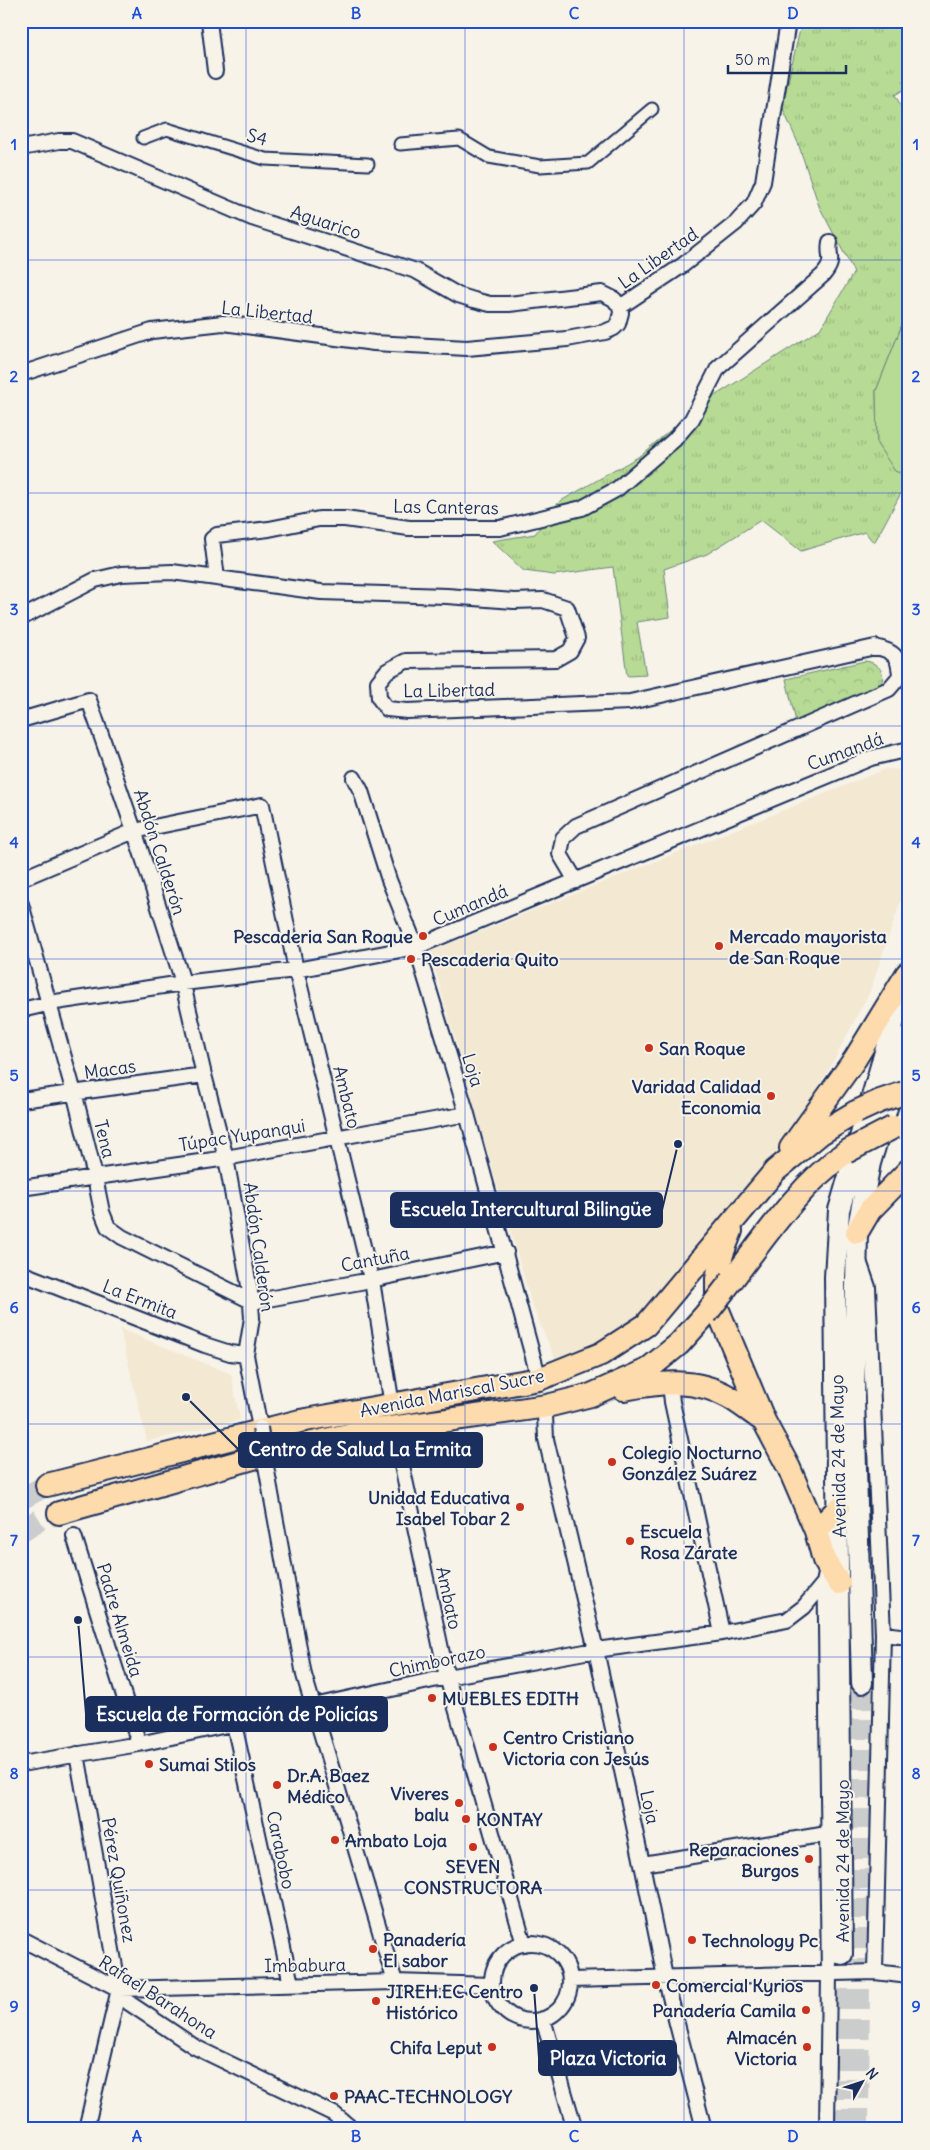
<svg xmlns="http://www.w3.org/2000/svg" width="930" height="2150" font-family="Delius,sans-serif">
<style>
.built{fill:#f3e8d2}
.grass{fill:url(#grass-tufts);stroke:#698479}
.park{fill:url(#park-crowns);stroke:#698479}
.garden{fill:#b7da94;stroke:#698479}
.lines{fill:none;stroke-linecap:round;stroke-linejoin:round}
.secondary-tunnel{stroke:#cbcccc;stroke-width:20;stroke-dasharray:20 10;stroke-linecap:butt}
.primary-tunnel{stroke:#cbcccc;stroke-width:22;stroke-dasharray:22 11;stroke-linecap:butt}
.pedestrian-casing{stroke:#1b2f5e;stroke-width:15}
.minor-casing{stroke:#1b2f5e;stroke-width:18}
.secondary-casing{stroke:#1b2f5e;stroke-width:24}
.primary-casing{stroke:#1b2f5e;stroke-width:26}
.pedestrian{stroke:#f7f3e8;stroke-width:11}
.minor{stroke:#f7f3e8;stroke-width:14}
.secondary{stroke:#f7f3e8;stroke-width:20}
.primary{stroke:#fedbac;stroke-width:22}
.minor-bridge-casing{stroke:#1b2f5e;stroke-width:18;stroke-linecap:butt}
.primary-bridge-casing{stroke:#1b2f5e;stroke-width:26;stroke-linecap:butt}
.minor-bridge{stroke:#f7f3e8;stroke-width:14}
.primary-bridge{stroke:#fedbac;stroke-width:22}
.grid{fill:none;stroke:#1d4ed8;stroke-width:1;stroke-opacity:0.55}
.poi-dot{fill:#c8321e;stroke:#f7f3e8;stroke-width:2}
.labels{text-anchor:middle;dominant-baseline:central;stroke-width:4;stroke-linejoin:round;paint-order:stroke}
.street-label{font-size:18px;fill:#1b2f5e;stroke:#f7f3e8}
.poi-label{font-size:18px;font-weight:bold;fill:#1b2f5e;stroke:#f7f3e8;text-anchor:start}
.leader{fill:none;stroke:#1b2f5e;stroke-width:2}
.callout-dot{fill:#1b2f5e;stroke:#f7f3e8;stroke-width:2}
.callout{fill:#1b2f5e;stroke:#1b2f5e;stroke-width:2}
.callout-label{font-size:19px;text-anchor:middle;font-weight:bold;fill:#fff}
.neatline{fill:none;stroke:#1d4ed8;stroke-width:2}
.grid-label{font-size:16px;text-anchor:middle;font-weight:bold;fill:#1d4ed8}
</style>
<defs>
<pattern id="grass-tufts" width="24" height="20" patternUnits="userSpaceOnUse" patternTransform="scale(1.25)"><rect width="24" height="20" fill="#b7da94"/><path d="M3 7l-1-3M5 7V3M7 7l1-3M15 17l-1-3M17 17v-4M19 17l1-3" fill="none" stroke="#9dbb82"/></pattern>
<pattern id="park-crowns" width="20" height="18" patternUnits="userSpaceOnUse" patternTransform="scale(1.25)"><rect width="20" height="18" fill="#b7da94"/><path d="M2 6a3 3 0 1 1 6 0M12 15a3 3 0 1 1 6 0" fill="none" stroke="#9dbb82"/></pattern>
</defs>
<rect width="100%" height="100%" fill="#f7f3e8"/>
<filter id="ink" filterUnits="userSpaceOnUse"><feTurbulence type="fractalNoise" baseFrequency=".02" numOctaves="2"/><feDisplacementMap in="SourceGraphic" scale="10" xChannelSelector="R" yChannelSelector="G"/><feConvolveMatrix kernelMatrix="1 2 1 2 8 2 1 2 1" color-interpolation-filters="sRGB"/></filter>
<g filter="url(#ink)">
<path class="built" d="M886 769 905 770 909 773V877L870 991 831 1066 771 1162 642 1312 605 1340 557 1363 532 1305 430 952Z
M120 1329 231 1374 240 1420 147 1441Z"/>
<path class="grass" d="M802 21H909V86L895 95 909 120V307L876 391 877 444 906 484 874 543 865 532 801 551 761 520 707 554 664 569 670 617 637 622 646 675 627 676 613 567 554 575 524 571 492 541 535 534 559 502 638 457 702 404 820 329 854 272 819 206 798 143 782 107Z"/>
<path class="park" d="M865 661C876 662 887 671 881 684L796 722 786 679Z"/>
<path class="garden" d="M909 307V477L895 471 877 444 876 391Z"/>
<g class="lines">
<path class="secondary-tunnel" d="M841 2129 842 1954
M859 2129 862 1683"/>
<path class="primary-tunnel" d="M21 1499 47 1485
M21 1531 42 1518 59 1513"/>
<g class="pedestrian-casing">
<path id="pedestrian" d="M143 138 167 129 265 159 368 164
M400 144 459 139 489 157 540 166 588 163 652 109
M824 1583 827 1834"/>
</g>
<g class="minor-casing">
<path id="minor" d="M209 21 215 71
M21 148 59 141H72L252 218 416 271 458 295 474 300 490 304H509L602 293 614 299 620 307 621 313 618 324 614 328 605 332 567 339 467 348 374 343 223 323 152 331 21 374
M620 307 683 265 736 223 754 203 763 182 788 21
M217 578 212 539 217 535 269 529 319 519H345L409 528H500L582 508 617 489 674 440 692 419 718 368 823 275C836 260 827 258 830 242
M21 618 95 580 121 574 172 572 321 592 447 596 514 601 543 600 567 608 577 638 570 651 556 659 406 661 387 671 378 682 379 698 387 709 407 711 630 702 875 647C894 651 899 656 900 676L889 689 576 826 563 838 560 854 576 881
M21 720 89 700 137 839 181 976 204 1075 226 1158 250 1291 252 1318 246 1355 260 1428
M354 778 361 791 389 880 416 947 467 1114 539 1379
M21 879 134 831 262 805 296 970 373 1287 391 1399
M21 904 76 1100 93 1168 102 1212 108 1227 122 1237 251 1301H257L371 1280 506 1252
M21 1010 56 1002 183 983 296 970 416 947 871 758 909 749
M21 1100 204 1075
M21 1188 220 1159 467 1114
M860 1264 868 1287 883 1634 875 1972
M21 1273 205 1345 230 1353 246 1355
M670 1383 672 1402 722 1633
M547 1406 545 1415 546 1439 596 1650 640 1854 665 1977 704 2129
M401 1461 447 1677 524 1944
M266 1466 304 1675 395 1982
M74 1536 139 1744
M883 1634 909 1637
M234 1724 291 1984
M77 1754 119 1989 86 2129
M21 1764 139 1744 447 1677 596 1650 722 1633 787 1620 804 1607 824 1583 826 1574 824 1564
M643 1864 827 1834 829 1974 827 2129
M21 1939 119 1989 129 2003 195 2047 334 2114 352 2129
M492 1982a39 39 0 1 1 78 0a39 39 0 1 1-78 0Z
M570 1980 875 1972 909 1976
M119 1989 395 1982 492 1985
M543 2019 575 2129"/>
</g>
<g class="secondary-casing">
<path id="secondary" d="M862 1683 854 1397 857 1232 870 1163 909 1036
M842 1954 835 1277 839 1210 903 990"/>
</g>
<g class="primary-casing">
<path id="primary" d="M791 1148 855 1059 907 974
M731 1231 722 1254 717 1279V1308L764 1421 789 1468 816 1531 824 1560 839 1583
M857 1232 870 1210 909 1170
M732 1280C767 1234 799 1186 846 1152
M624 1389C659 1382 696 1378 729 1397 741 1404 752 1413 764 1421
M47 1485 300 1421 539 1379 601 1354 646 1325 775 1171 821 1133 856 1112
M59 1513 285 1449 362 1432 547 1406 591 1395 647 1370 679 1344 706 1314
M816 1531 838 1509"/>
</g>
<use href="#pedestrian" class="pedestrian"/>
<use href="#minor" class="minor"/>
<use href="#secondary" class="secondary"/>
<use href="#primary" class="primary"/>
<g class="minor-bridge-casing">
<path id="minor-bridge" d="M260 1428 266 1466"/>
</g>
<g class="primary-bridge-casing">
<path id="primary-bridge" d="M856 1112 880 1101 904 1093
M846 1152 894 1127
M706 1314 732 1280"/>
</g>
<use href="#minor-bridge" class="minor-bridge"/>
<use href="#primary-bridge" class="primary-bridge"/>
</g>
</g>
<path class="grid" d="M246 21V2129M465 21V2129M684 21V2129M21 260H909M21 493H909M21 726H909M21 959H909M21 1191H909M21 1424H909M21 1657H909M21 1890H909"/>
<g class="poi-dot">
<circle cx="423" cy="936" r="5"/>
<circle cx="719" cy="946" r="5"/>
<circle cx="411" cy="959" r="5"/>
<circle cx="649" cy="1048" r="5"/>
<circle cx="771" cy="1096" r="5"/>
<circle cx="612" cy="1462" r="5"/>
<circle cx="520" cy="1507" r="5"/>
<circle cx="630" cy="1541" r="5"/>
<circle cx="432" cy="1698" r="5"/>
<circle cx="493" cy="1747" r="5"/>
<circle cx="149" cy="1764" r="5"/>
<circle cx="277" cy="1785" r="5"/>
<circle cx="459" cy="1803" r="5"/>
<circle cx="466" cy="1819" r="5"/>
<circle cx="335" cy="1840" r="5"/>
<circle cx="473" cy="1847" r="5"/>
<circle cx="809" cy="1859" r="5"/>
<circle cx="692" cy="1940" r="5"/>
<circle cx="373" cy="1949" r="5"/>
<circle cx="656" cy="1985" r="5"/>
<circle cx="376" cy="2001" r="5"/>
<circle cx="806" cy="2010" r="5"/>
<circle cx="492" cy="2047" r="5"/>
<circle cx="807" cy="2047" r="5"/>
<circle cx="334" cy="2096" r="5"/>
</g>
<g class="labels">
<g class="street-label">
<text transform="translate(257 137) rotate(15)">S4</text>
<text transform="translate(326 222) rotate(18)">Aguarico</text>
<text transform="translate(658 258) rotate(-35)">La Libertad</text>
<text transform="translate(267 312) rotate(6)">La Libertad</text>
<text transform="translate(446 507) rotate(1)">Las Canteras</text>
<text transform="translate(449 690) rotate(-1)">La Libertad</text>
<text transform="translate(845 751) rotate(-20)">Cumandá</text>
<text transform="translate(160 852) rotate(72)">Abdón Calderón</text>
<text transform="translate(470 905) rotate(-23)">Cumandá</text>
<text transform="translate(110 1069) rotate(-8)">Macas</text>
<text transform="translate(473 1070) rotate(73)">Loja</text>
<text transform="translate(347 1097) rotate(76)">Ambato</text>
<text transform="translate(242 1135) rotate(-9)">Túpac Yupanqui</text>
<text transform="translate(105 1139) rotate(76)">Tena</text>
<text transform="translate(259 1247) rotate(82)">Abdón Calderón</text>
<text transform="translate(375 1259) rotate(-11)">Cantuña</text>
<text transform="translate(140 1299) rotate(21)">La Ermita</text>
<text transform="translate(452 1393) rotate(-11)">Avenida Mariscal Sucre</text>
<text transform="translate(838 1456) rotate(-91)">Avenida 24 de Mayo</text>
<text transform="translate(449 1598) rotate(78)">Ambato</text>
<text transform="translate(120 1620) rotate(73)">Padre Almeida</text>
<text transform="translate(437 1661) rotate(-12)">Chimborazo</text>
<text transform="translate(650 1807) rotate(78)">Loja</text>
<text transform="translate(281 1850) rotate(78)">Carabobo</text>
<text transform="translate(842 1861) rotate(-90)">Avenida 24 de Mayo</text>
<text transform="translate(119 1880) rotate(80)">Pérez Quiñonez</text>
<text transform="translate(305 1965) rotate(-1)">Imbabura</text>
<text transform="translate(158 1997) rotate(33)">Rafael Barahona</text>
</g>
<g class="poi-label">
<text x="413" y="936" text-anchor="end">Pescaderia San Roque</text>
<text x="729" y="936">Mercado mayorista<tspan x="729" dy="21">de San Roque</tspan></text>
<text x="421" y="959">Pescaderia Quito</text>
<text x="659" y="1048">San Roque</text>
<text x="761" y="1086" text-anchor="end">Varidad Calidad<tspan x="761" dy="21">Economia</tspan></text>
<text x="622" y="1452">Colegio Nocturno<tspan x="622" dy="21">González Suárez</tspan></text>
<text x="510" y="1497" text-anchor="end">Unidad Educativa<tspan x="510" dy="21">Isabel Tobar 2</tspan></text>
<text x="640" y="1531">Escuela<tspan x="640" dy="21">Rosa Zárate</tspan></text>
<text x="442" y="1698">MUEBLES EDITH</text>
<text x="503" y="1737">Centro Cristiano<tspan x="503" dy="21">Victoria con Jesús</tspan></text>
<text x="159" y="1764">Sumai Stilos</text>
<text x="287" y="1775">Dr.A. Baez<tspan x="287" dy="21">Médico</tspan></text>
<text x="449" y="1793" text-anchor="end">Viveres<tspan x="449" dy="21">balu</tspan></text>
<text x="476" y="1819">KONTAY</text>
<text x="345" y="1840">Ambato Loja</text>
<text x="799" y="1849" text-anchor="end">Reparaciones<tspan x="799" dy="21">Burgos</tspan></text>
<text x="473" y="1866" text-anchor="middle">SEVEN<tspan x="473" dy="21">CONSTRUCTORA</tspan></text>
<text x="383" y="1939">Panadería<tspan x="383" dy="21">El sabor</tspan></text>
<text x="702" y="1940">Technology Pc</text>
<text x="666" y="1985">Comercial Kyrios</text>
<text x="386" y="1991">JIREH.EC Centro<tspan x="386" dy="21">Histórico</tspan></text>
<text x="796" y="2010" text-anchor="end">Panadería Camila</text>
<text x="797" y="2037" text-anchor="end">Almacén<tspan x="797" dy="21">Victoria</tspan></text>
<text x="482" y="2047" text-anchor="end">Chifa Leput</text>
<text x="344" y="2096">PAAC-TECHNOLOGY</text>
</g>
</g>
<path class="leader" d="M678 1144L662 1210M186 1397L239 1450M78 1620L86 1714M534 1988L539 2058"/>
<g class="callout-dot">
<circle cx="678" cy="1144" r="5"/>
<circle cx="186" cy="1397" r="5"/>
<circle cx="78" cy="1620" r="5"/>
<circle cx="534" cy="1988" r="5"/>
</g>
<g class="callout">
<rect x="391" y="1193" width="271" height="34" rx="5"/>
<rect x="239" y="1433" width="243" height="34" rx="5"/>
<rect x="86" y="1697" width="301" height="34" rx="5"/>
<rect x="539" y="2041" width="137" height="34" rx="5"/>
</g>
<g class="callout-label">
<text x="526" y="1216">Escuela Intercultural Bilingüe</text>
<text x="360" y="1456">Centro de Salud La Ermita</text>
<text x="237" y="1721">Escuela de Formación de Policías</text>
<text x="608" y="2065">Plaza Victoria</text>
</g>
<rect width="930" height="2150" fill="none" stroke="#f7f3e8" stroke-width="55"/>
<g transform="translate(862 2082) rotate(50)" stroke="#f7f3e8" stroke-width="4" paint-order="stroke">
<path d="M0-4L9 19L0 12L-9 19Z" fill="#1b2f5e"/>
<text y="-8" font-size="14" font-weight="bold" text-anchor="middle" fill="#1b2f5e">N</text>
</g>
<path d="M728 65v8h118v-8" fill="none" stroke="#1b2f5e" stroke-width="2.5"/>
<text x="735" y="65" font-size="15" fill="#1b2f5e" stroke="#f7f3e8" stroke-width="4" paint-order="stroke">50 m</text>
<rect x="28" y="28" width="874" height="2094" class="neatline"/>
<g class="grid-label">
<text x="137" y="19">A</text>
<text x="356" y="19">B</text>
<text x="574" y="19">C</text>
<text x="793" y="19">D</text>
<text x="14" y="150">1</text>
<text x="916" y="150">1</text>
<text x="14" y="382">2</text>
<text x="916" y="382">2</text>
<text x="14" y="615">3</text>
<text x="916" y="615">3</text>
<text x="14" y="848">4</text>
<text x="916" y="848">4</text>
<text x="14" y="1081">5</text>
<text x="916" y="1081">5</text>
<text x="14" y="1313">6</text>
<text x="916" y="1313">6</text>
<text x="14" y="1546">7</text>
<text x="916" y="1546">7</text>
<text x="14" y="1779">8</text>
<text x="916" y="1779">8</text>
<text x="14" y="2012">9</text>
<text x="916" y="2012">9</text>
<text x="137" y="2142">A</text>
<text x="356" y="2142">B</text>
<text x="574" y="2142">C</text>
<text x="793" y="2142">D</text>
</g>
</svg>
